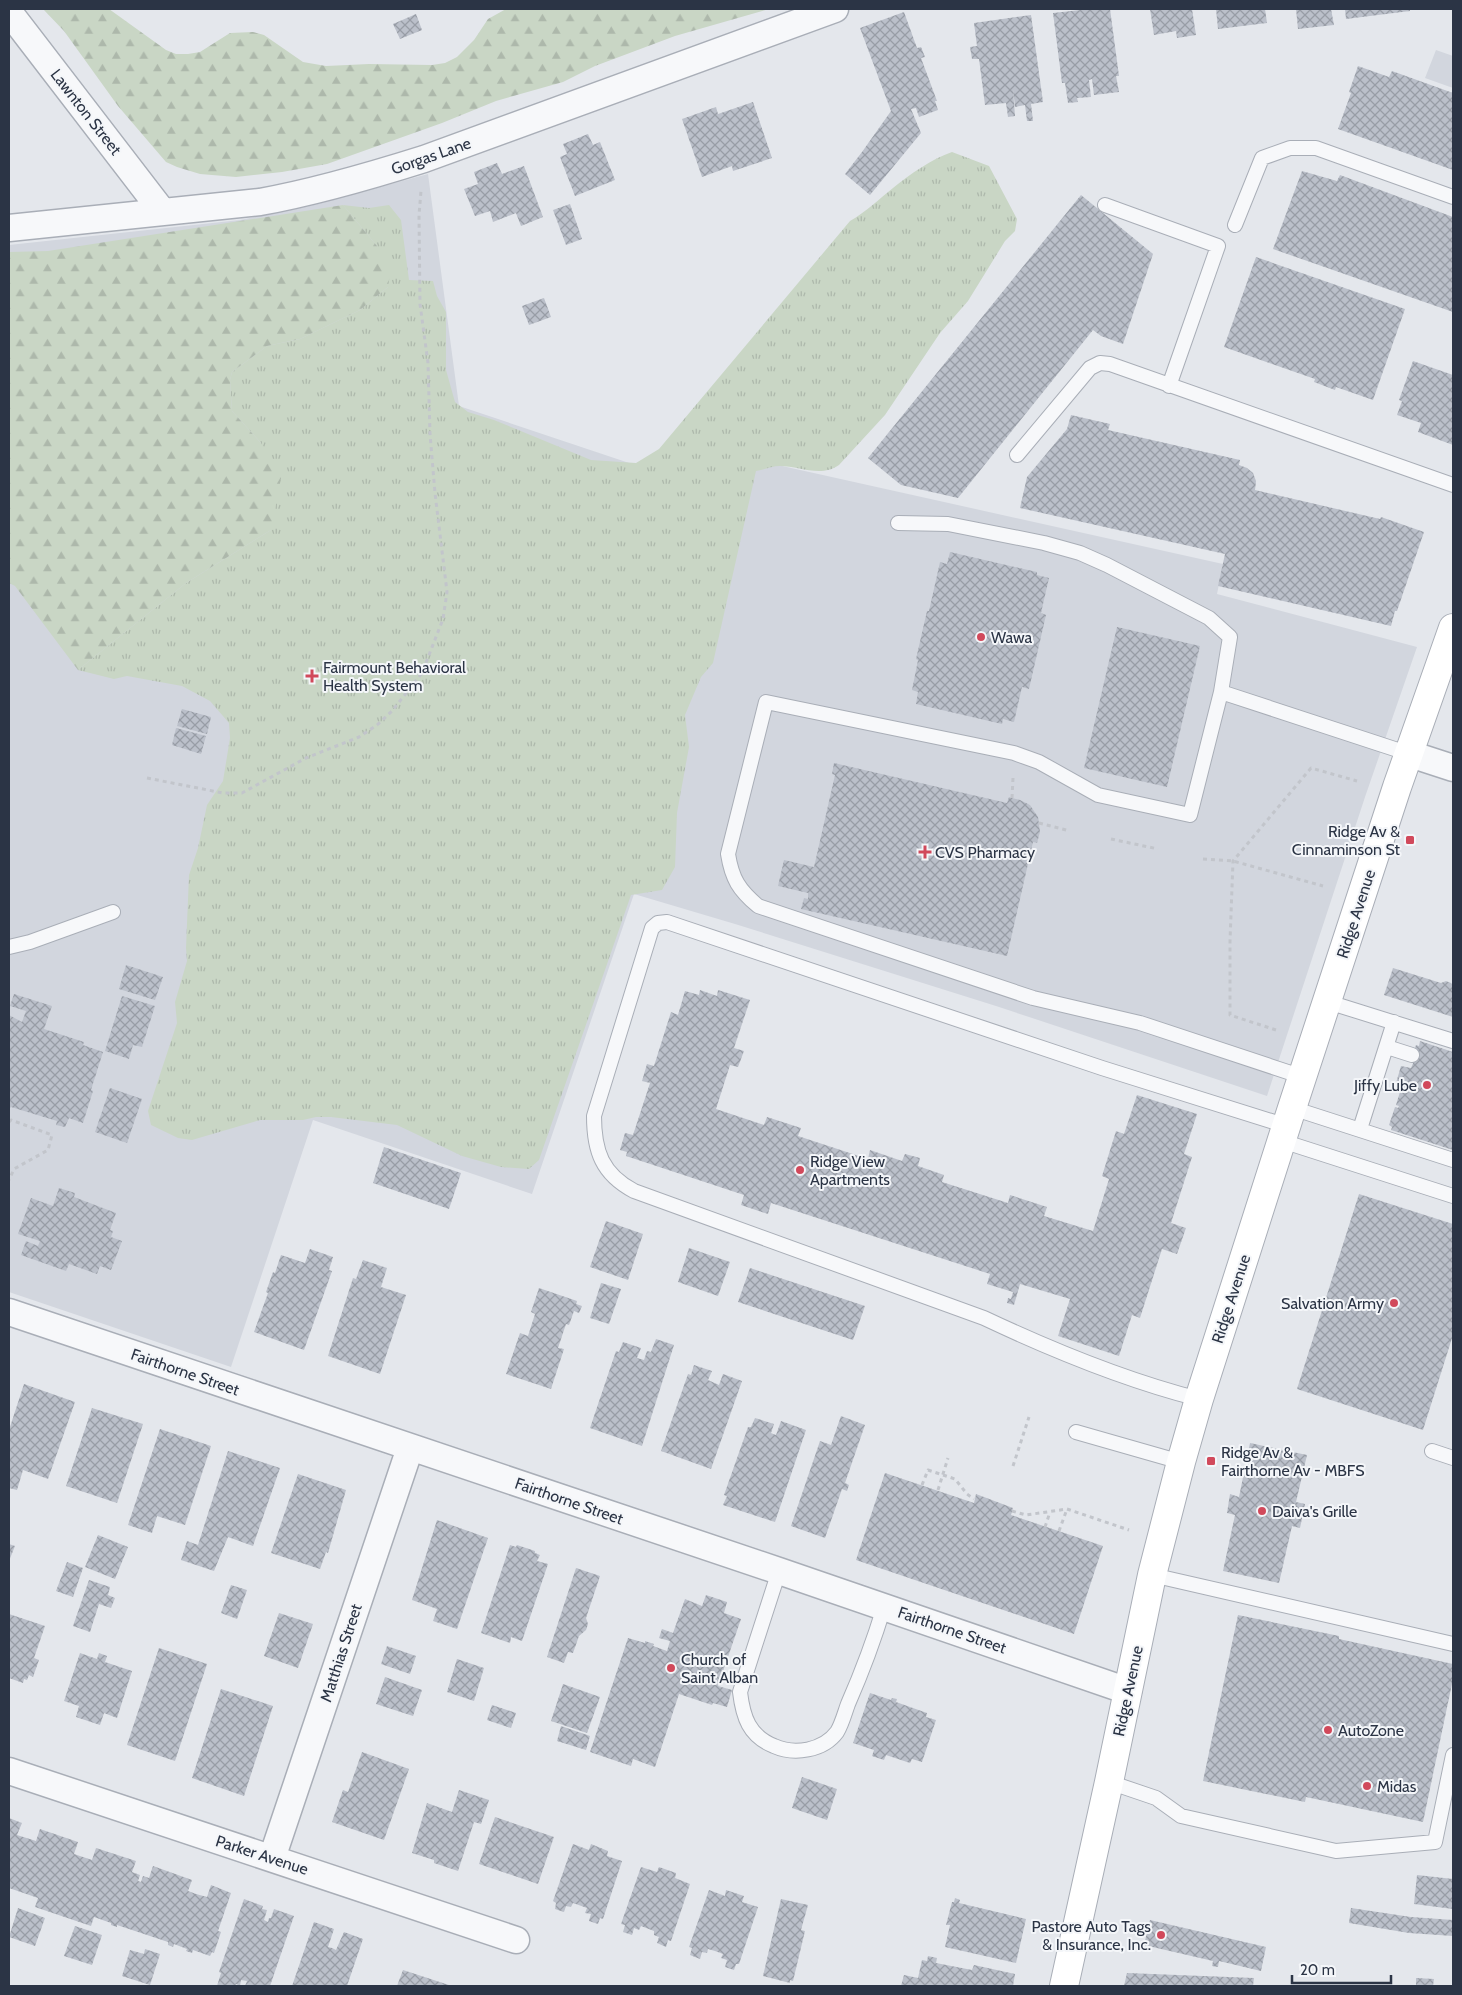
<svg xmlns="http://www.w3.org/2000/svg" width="1462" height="1995" font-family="Cabin,sans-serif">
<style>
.built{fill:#d2d6de}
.grass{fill:url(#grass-tufts)}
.forest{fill:url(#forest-firs)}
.building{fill:url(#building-cross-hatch)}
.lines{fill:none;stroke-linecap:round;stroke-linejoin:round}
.lane-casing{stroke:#a9aeb7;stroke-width:16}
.street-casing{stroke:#a9aeb7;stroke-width:29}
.secondary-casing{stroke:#a9aeb7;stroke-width:30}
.path{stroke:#c2c5cb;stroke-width:3;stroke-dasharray:4 4;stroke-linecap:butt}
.lane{stroke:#f7f8fa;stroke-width:14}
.street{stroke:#f7f8fa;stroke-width:26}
.secondary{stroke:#fff;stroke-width:28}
.poi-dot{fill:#d1495b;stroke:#f4f6f9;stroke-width:2}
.labels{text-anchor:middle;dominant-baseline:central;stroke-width:4;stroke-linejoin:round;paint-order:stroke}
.street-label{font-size:16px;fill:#2b3445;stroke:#f4f6f9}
.poi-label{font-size:16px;fill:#2b3445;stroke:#f4f6f9;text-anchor:start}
</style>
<defs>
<pattern id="grass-tufts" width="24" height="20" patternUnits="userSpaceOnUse" patternTransform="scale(1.25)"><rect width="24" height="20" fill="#c9d6c5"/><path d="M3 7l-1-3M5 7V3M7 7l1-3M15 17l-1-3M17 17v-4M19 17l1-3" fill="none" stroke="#adb8ab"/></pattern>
<pattern id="forest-firs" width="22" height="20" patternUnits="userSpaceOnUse" patternTransform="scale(1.25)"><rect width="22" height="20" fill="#c9d6c5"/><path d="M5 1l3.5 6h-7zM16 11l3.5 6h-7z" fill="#adb8ab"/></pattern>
<pattern id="building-cross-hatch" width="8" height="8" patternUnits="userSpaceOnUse" patternTransform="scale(1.25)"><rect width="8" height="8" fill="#bbc0ca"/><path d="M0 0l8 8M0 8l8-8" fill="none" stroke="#989da6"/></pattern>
</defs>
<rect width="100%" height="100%" fill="#e4e7ec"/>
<path class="built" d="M1436 50 1453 56V88L1425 78Z
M428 174 459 406 668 476 692 446 1223 564 1217 594 1417 647 1365 797 1267 1096 996 1006 735 924 634 894 532 1194 313 1120 231 1367 9 1292V245L240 220 310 206Z"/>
<path class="grass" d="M952 152 989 166 1017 219 1015 231 1005 241 968 301 940 333 885 415 839 465C821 478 799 466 780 466 772 466 763 470 756 471L713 663 701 677 685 715 689 747 677 813 675 867 662 890 631 895 539 1160 529 1169 501 1167 462 1156 397 1125 331 1117H316L303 1120H260L192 1140 178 1138 151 1125 148 1111 177 1023 175 1002 187 961 186 948 189 875 198 848 207 805 223 781 230 738 229 723 210 701 182 686 127 676 114 679 78 670 186 583 271 530 261 443 232 411 230 380 232 372 267 346 300 339 360 310 388 287 377 246 343 205 369 208 389 205 401 220 409 280 433 281 437 296 446 312V370L455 402 468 412 494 420 591 460 636 463 659 449 850 221C866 212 879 199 893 188 910 174 932 159 952 152Z"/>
<path class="forest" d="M43 9H109L166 50 176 54H188L200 52 230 33 253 32 264 35 303 62 326 66 369 64 432 65 445 63 457 57 474 40 488 19 506 9H769L675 36 595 66 563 82 496 101 442 123 327 164 282 172 236 177 200 174 177 167 166 162 118 106 64 31Z
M343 205 377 246 391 268 388 287 360 310 300 339 267 346 232 372 230 380 232 411 261 443 281 478 271 530 186 583 78 670 15 586 9 583V252L48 251Z"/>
<path class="building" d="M1090 9H1110L1119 76H1116L1119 92 1094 95 1092 79 1089 80 1091 97 1077 98 1078 102 1068 103 1065 83H1062L1053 13Z
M1150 9H1192L1196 35 1177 38 1176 31 1154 35Z
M1216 9H1265L1267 23 1218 29Z
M1296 9H1331L1334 25 1298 29Z
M1345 9H1410V11L1346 19Z
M904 12 917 48 921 47 925 57 921 58 937 101H935L938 110 919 117 916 108 911 109 921 133 870 195 845 174 862 152 891 111 860 28Z
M416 14 422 30 400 39 393 24Z
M1031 15 1043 102 1031 104 1033 121H1027L1025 105 1015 107 1013 89 1015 116 1008 117 1006 103 985 105 979 59H972L970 47 977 46 974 23Z
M1358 66 1389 77 1392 71 1453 93V170L1338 129 1351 93 1349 92Z
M753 102 772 158 733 171 732 166 702 177 682 119 716 107 718 114Z
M588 134 593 145 600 142 615 180 575 196 560 157 567 154 563 144Z
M497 163 502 174 524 166 543 217 521 226 516 213 493 222 490 211 475 216 464 189 478 184 474 172Z
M1302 171 1337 181 1340 175 1453 217V312L1273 249Z
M1081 195 1153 254 1123 344 1101 336 1093 330 958 498 901 485 868 458Z
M570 204 582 239 566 245 553 210Z
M1256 257 1405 309 1373 400 1336 387 1335 390 1314 382 1315 379 1224 347Z
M544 298 551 317 529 325 522 306Z
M1413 361 1453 375V445L1418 432 1421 423 1397 415 1402 401 1399 400Z
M1071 415 1110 424 1108 430 1240 460 1239 465 1247 468 1253 473 1256 481 1255 490 1380 519 1381 517 1424 532 1397 611H1395L1391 626 1218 586 1225 554 1020 508 1027 477 1067 429Z
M950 552 1037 572V575L1049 578 1041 613 1046 615 1029 689 1022 687 1014 722 1003 719 1002 724 916 704 918 692 912 690 918 660 916 659 927 611H929L940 562 947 564Z
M1117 627 1200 646 1167 787 1084 768Z
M182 709 211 717 207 734 177 726Z
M176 728 206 736 201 754 172 745Z
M834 763 1007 803 1009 797 1012 798 1020 800 1030 805 1038 817 1040 832 1037 843 1033 842 1007 956 801 909 804 898 808 899V893L778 886 784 860 814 867 835 775 832 774Z
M126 965 163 977 155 1000 119 989Z
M1393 968 1441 983 1446 981 1451 983 1453 985V1017L1384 995Z
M700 990 717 996 718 990 750 1000 734 1048 744 1051 738 1067 730 1065 716 1109 764 1125 767 1117 801 1128 798 1136 868 1159 870 1150 902 1161 905 1154 920 1158 918 1166 944 1175 942 1182 1008 1203 1010 1195 1047 1207 1044 1216 1093 1231 1109 1179 1102 1176 1116 1131 1124 1134 1137 1095 1197 1114 1184 1154 1192 1157 1171 1223 1186 1228 1177 1254 1162 1249 1140 1318 1132 1315 1119 1356 1058 1336 1070 1299 1020 1284 1014 1305 1007 1303 1008 1298 1011 1299 1013 1292 987 1284 990 1274 771 1203 768 1214 741 1205 744 1195 626 1156 627 1152 620 1150 625 1133 633 1135 650 1083 642 1081 647 1064 654 1066 671 1012 678 1015 685 991 699 995Z
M14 994 52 1006 44 1029 84 1042 83 1045 103 1052 91 1090 93 1091 83 1123 69 1118 65 1127 56 1125 57 1121 11 1107 9 1109V1015L22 1022 26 1011 10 1006Z
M122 996 155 1006 142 1047 133 1045 129 1059 105 1051Z
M1420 1041 1453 1052V1150L1391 1130 1392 1127 1389 1125 1395 1107 1398 1108 1399 1106 1396 1105 1402 1085 1396 1083 1401 1066 1411 1068 1414 1061 1411 1060 1416 1045 1419 1046Z
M110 1088 142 1099 127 1143 95 1132Z
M384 1147 461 1173 449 1209 373 1183Z
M59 1188 75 1193 74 1197 116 1213 110 1230 113 1231 111 1237 122 1241 111 1270 100 1266 97 1274 69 1264 66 1271 21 1255 26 1241 38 1246 40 1241 18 1234 31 1198 53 1206Z
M1359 1194 1453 1224V1335L1423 1430 1297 1389Z
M606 1221 643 1234 628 1280 590 1267Z
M689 1248 730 1262 718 1296 678 1282Z
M310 1249 333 1257 329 1270 332 1271 304 1350 254 1332 268 1293 266 1292 273 1272 275 1273 281 1255 305 1263Z
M363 1260 387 1268 381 1287 406 1295 380 1374 328 1356 353 1278 356 1279Z
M750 1268 865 1306 853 1340 738 1302Z
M601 1283 621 1289 609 1324 590 1318Z
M539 1288 577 1301 576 1304 582 1306 579 1313 574 1311 569 1325 566 1324 558 1348 564 1349 551 1389 506 1374 520 1333 528 1336 535 1314 531 1312Z
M656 1339 674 1345 642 1446 590 1428 616 1351 619 1352 623 1342 641 1348 637 1358 644 1360 647 1351 651 1352Z
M694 1365 712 1371 708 1380 719 1385 723 1374 742 1381 711 1469 661 1451 688 1374 691 1375Z
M24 1384 75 1402 48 1479 23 1470 17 1490 9 1488V1430Z
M92 1408 143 1424 117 1503 66 1486Z
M841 1416 865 1425 845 1483 849 1485 847 1491 842 1489 825 1538 791 1526 820 1441 831 1445Z
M755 1418 774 1424 771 1433 773 1434 776 1435 781 1421 806 1430 775 1522 723 1505 727 1496 724 1495 748 1427H751Z
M160 1429 211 1446 185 1525 157 1516 152 1533 128 1525Z
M1250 1443 1307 1455 1296 1502 1305 1504 1300 1528 1292 1526 1279 1583 1223 1571 1235 1515 1227 1513 1230 1494 1239 1497Z
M228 1451 280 1468 253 1546 228 1537 214 1571 181 1560 187 1541 198 1545Z
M885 1473 974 1503 976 1494 1013 1508 1011 1515 1103 1546 1074 1634 856 1560Z
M298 1474 346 1490 328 1553 326 1552 320 1569 271 1553Z
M437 1520 488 1538 457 1629 433 1621 437 1609 412 1600Z
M98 1535 128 1547 115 1579 85 1567Z
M9 1544 15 1546 9 1561Z
M510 1545 516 1547 517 1545 535 1551V1553L540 1555 537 1561 548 1564 522 1641 511 1637 510 1643 481 1633Z
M67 1562 83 1568 73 1597 56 1591Z
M576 1568 600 1576 586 1618 588 1624 586 1630 579 1636 573 1653 568 1652 564 1663 547 1657Z
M89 1580 110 1587 108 1595 115 1598 111 1608 99 1604 90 1632 73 1626Z
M231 1585 247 1590 237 1619 221 1613Z
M706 1595 727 1602 724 1613 741 1619 718 1686 732 1690 727 1707 713 1703 712 1705 679 1694 655 1767 633 1759 631 1766 590 1752 628 1638 645 1643V1641L654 1644 653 1646 667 1651 670 1641 659 1638 662 1629 673 1633 685 1599 702 1606Z
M279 1613 313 1624 298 1668 264 1656Z
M9 1614 45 1626 34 1658 39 1660 33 1677 29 1675 27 1680 24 1679 23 1683 9 1678Z
M1238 1615 1339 1636V1639L1453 1664V1679L1423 1822 1306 1797 1305 1802 1203 1781Z
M387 1646 416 1656 410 1674 381 1664Z
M159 1648 207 1664 175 1761 127 1745Z
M80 1653 97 1659 99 1653 107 1656 105 1662 132 1671 117 1718 104 1713 100 1725 76 1717 79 1706 64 1701Z
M457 1659 484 1668 474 1701 447 1692Z
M385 1677 422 1690 413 1716 376 1704Z
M563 1684 600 1697 587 1733 551 1721Z
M221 1689 273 1706 244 1796 192 1778Z
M870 1693 891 1700 892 1698 897 1699 896 1702 927 1713 926 1717 936 1720 922 1762 912 1759 910 1763 886 1755 884 1760 872 1756 874 1750 853 1743Z
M492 1705 516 1713 511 1728 487 1720Z
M561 1726 590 1736 586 1750 557 1741Z
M362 1752 409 1769 384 1840 332 1822 343 1790 348 1792Z
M802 1777 837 1789 827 1820 792 1808Z
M459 1790 489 1800 481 1824 474 1822 458 1871 434 1863V1860L412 1853 427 1803 452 1812Z
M495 1817 554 1837 538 1884 479 1864Z
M9 1818 22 1823 17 1835 36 1841 40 1829 78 1842 74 1854 92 1860 96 1848 136 1861 132 1872 140 1875 138 1881 141 1882 143 1876 149 1878 153 1866 192 1880 188 1891 196 1894 207 1897 211 1885 231 1893 218 1931 221 1932 214 1953 212 1952 210 1956 193 1950 192 1953 186 1951 187 1949 174 1944 173 1947 168 1945V1942L117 1925V1927L111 1925V1923L94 1917 91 1926 35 1907 38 1898 9 1888Z
M573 1844 589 1850 591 1844 608 1851 607 1856 622 1861 603 1919 600 1918 598 1924 589 1921 591 1914 585 1913 587 1908 573 1903 571 1907 566 1906 564 1912 555 1909 556 1903 553 1901Z
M641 1867 657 1872 659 1867 676 1873 675 1878 690 1884 671 1941 668 1940 666 1947 657 1943 659 1937 654 1935V1931L641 1926 639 1930 634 1928 632 1935 623 1932 625 1925 621 1924Z
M1417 1875 1453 1879V1909L1414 1904Z
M709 1890 725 1896 726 1890 744 1896 742 1902 758 1907 739 1964H736L734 1970 725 1967 727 1960 721 1958 723 1954 715 1951 708 1949 707 1953 702 1952 700 1959 690 1955 692 1948 689 1947Z
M955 1898 960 1900 959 1903 1026 1919 1016 1963 945 1947 950 1925H946L952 1902H954Z
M244 1899 263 1906 262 1909 267 1910 264 1920 268 1922 269 1918H271L274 1909 294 1916 270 1986H245L247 1981 241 1980 240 1986 236 1984 235 1986H217L221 1973 219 1972Z
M781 1899 808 1905 801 1930 805 1931 793 1981 790 1980V1983L763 1976Z
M18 1908 45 1918 35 1946 9 1937Z
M1351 1908 1411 1917 1453 1920V1936L1409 1933 1349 1923Z
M1150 1920 1266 1947 1261 1971 1219 1961 1218 1967 1212 1966 1213 1961 1144 1945Z
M314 1922 334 1929 328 1947 332 1948 336 1950 344 1932 363 1939 347 1986H292Z
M75 1926 102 1935 92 1965 64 1956Z
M145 1949 160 1954 150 1985 122 1976 130 1950 144 1954Z
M928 1956 937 1958 936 1963 972 1970 974 1965 1015 1974 1013 1986H901L904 1975 918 1978 922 1960 927 1961Z
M403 1970 452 1986H397Z
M1127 1973 1254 1978 1253 1986H1124Z
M1416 1978 1434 1979 1433 1986H1416Z"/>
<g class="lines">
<g class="lane-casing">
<path id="lane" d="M1105 205 1218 246 1169 386
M1235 225 1262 158 1290 148H1316L1453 197
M1017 455 1090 368 1100 363 1110 364 1453 485
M898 523 948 524 1044 543 1080 553 1107 565 1209 618 1230 637 1221 692
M9 947 30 942 113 912
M1328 1002 1453 1041
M1387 1047 1412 1055
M1303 1077 1140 1023 1033 998 758 906C739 890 732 879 728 854L766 702 1014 753 1039 762 1098 795 1190 815 1221 692 1410 754
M1292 1108 1453 1160
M1360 1129 1394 1022
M1282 1141 1453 1196
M1199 1399C1124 1380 1054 1351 984 1318L634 1191C602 1174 594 1151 594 1116L652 928 658 923 667 922 1102 1068 1287 1126
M1076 1432 1181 1462
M1432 1451 1453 1458
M779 1571 740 1692C743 1717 749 1736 774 1746 794 1755 823 1751 837 1732 842 1724 845 1712 848 1704 862 1672 874 1640 884 1607
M1152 1575 1453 1644
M1109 1782 1156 1798 1181 1816 1336 1851 1435 1842 1453 1755"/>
</g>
<g class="street-casing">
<path id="street" d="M9 12 162 211
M9 228 260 202C316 192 370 176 424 159L835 9
M1410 754 1453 768
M9 1312 779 1571 1128 1691
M9 1771 516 1940
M272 1858 410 1448"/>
</g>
<g class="secondary-casing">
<path id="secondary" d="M1064 1986 1109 1782 1152 1575 1181 1462 1199 1399 1292 1108 1397 787 1453 628"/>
</g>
<path class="path" d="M147 778 223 793H242L306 758 359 737 377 725 392 711 422 673 443 619 447 592 435 493 430 434 428 363 420 304 419 215 421 191
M1012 798 1013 778
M1039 823 1070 831
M1111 839 1158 849
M1203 859 1233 861 1323 886
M1276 1030 1230 1015V941L1233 861 1311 768 1357 781
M9 1122 11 1120 52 1135 48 1150 14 1169 9 1180
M1013 1466 1029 1417
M922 1485 928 1470 955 1479 967 1494 974 1499
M938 1490 948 1458
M1012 1511 1026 1515 1067 1509 1129 1530
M1045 1527 1050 1512
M1059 1531 1067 1509"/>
<use href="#lane" class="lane"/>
<use href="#street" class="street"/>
<use href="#secondary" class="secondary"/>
</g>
<g class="poi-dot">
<circle cx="981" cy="637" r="5"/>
<path d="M309.5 668.5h5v5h5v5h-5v5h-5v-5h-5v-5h5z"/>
<rect x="1405" y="835" width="10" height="10" rx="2.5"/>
<path d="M922.5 844.5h5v5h5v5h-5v5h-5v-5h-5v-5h5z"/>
<circle cx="1427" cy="1085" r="5"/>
<circle cx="800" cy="1170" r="5"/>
<circle cx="1394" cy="1303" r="5"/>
<rect x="1206" y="1456" width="10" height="10" rx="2.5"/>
<circle cx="1262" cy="1511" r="5"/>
<circle cx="671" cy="1668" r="5"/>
<circle cx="1328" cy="1730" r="5"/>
<circle cx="1367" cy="1786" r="5"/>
<circle cx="1161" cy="1935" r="5"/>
</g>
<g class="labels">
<g class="street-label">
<text transform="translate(86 112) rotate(52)">Lawnton Street</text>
<text transform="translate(431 156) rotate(-19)">Gorgas Lane</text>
<text transform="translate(1356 914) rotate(-72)">Ridge Avenue</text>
<text transform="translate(1231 1299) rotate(-72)">Ridge Avenue</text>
<text transform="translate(185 1372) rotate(19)">Fairthorne Street</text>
<text transform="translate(569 1501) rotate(19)">Fairthorne Street</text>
<text transform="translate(952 1630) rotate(19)">Fairthorne Street</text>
<text transform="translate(341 1653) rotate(-72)">Matthias Street</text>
<text transform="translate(1128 1691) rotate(-78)">Ridge Avenue</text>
<text transform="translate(262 1855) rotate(18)">Parker Avenue</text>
</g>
<g class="poi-label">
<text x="991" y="637">Wawa</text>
<text x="323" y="667">Fairmount Behavioral<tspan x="323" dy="18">Health System</tspan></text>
<text x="1400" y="831" text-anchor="end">Ridge Av &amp;<tspan x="1400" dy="18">Cinnaminson St</tspan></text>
<text x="935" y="852">CVS Pharmacy</text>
<text x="1417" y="1085" text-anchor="end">Jiffy Lube</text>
<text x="810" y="1161">Ridge View<tspan x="810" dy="18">Apartments</tspan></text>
<text x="1384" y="1303" text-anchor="end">Salvation Army</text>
<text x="1221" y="1452">Ridge Av &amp;<tspan x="1221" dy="18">Fairthorne Av - MBFS</tspan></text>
<text x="1272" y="1511">Daiva's Grille</text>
<text x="681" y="1659">Church of<tspan x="681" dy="18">Saint Alban</tspan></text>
<text x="1338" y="1730">AutoZone</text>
<text x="1377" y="1786">Midas</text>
<text x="1151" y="1926" text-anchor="end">Pastore Auto Tags<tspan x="1151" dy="18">&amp; Insurance, Inc.</tspan></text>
</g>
</g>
<rect width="1462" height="1995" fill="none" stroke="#2b3445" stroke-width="20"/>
<path d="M1292 1975v8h99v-8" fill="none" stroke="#2b3445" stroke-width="2.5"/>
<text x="1300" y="1975" font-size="15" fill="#2b3445" stroke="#f4f6f9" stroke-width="4" paint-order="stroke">20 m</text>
</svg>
